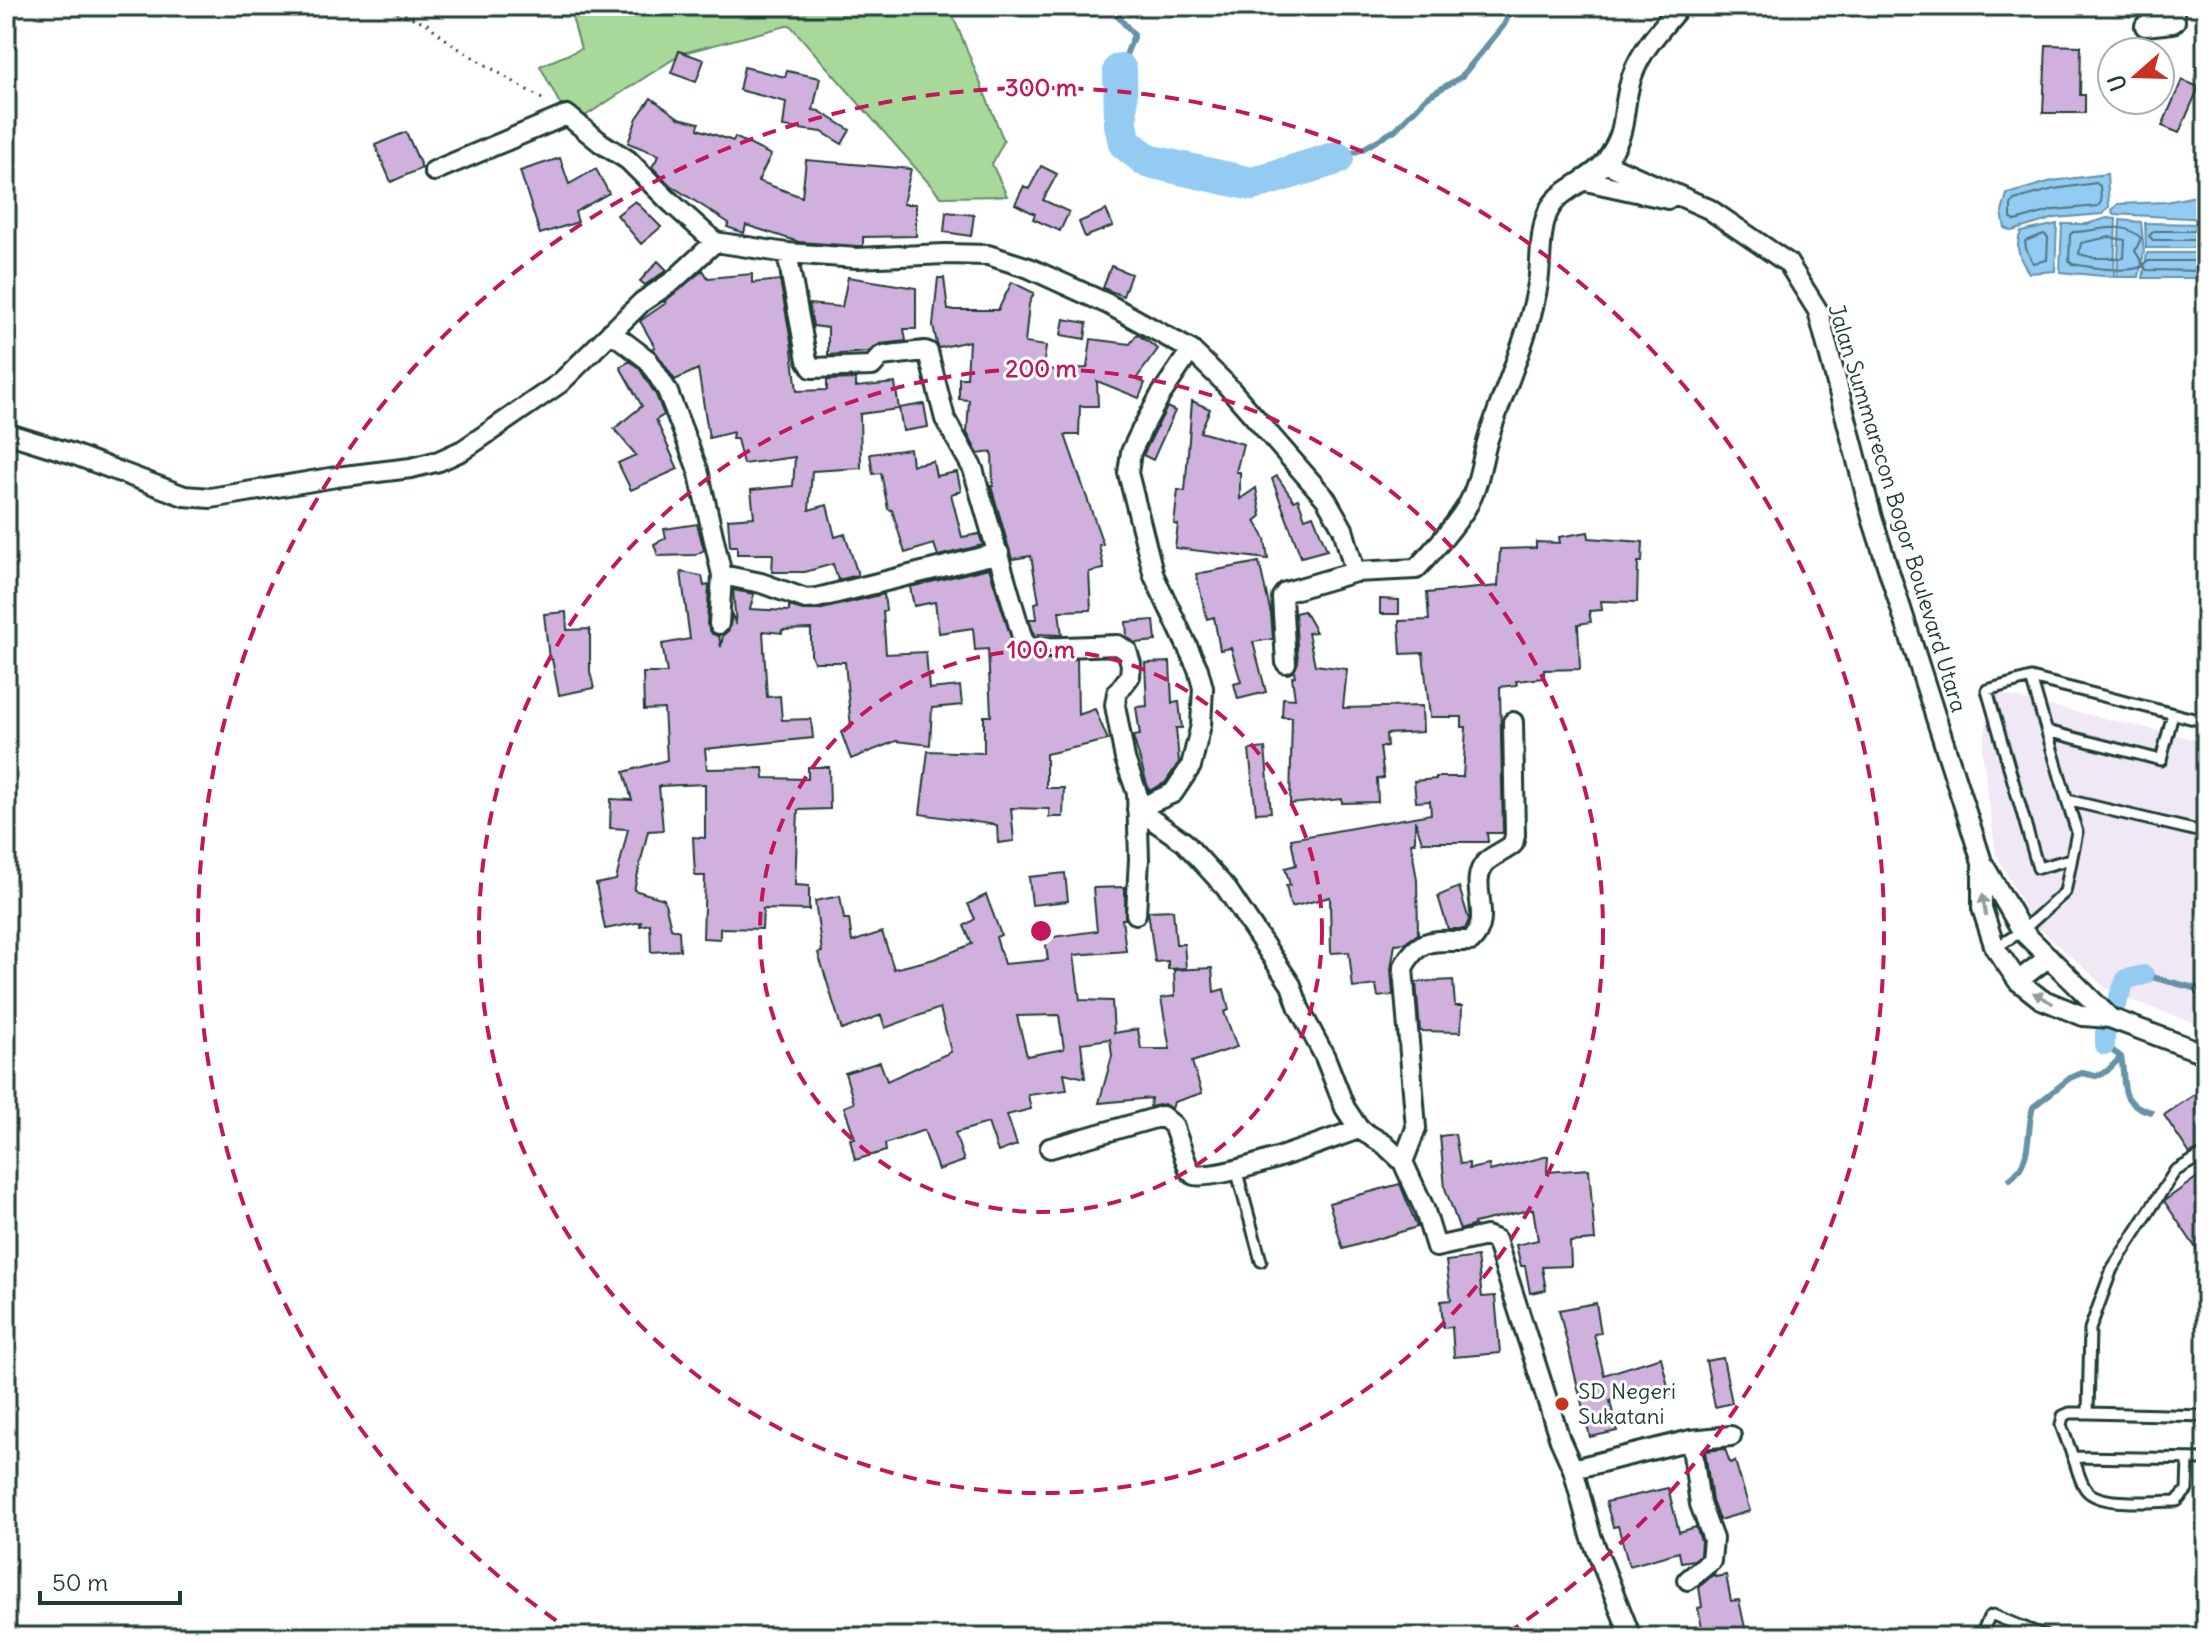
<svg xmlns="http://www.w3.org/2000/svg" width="2212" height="1643" font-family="Delius,sans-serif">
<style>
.built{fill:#f1e8f5}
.green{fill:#a8d99a;stroke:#648b67;stroke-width:2}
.water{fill:#93cbf2;stroke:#6592a6;stroke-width:2}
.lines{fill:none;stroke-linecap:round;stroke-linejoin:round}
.shore{stroke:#4d7680;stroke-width:2}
.stream{stroke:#6592a6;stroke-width:6}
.canal{stroke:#93cbf2;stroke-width:20}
.river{stroke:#93cbf2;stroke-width:34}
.building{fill:#d0b1de;stroke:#1f3d34;stroke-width:2;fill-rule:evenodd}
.lane-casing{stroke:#1f3d34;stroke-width:15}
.street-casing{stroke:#1f3d34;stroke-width:24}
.path{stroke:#1f3d34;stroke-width:3;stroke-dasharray:2 6;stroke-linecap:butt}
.lane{stroke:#fff;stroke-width:9}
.street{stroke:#fff;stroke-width:18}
.oneway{fill:#8f9e9a}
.ring{fill:none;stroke:#c2185b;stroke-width:4;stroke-dasharray:14 10}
.poi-dot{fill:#c8321e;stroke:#fff;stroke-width:3}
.labels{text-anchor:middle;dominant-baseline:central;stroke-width:6;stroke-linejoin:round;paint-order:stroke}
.street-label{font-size:22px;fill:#1f3d34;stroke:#fff}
.poi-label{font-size:22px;fill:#1f3d34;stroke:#fff;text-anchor:start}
.centre{fill:#c2185b;stroke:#fff;stroke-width:4}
.ring-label{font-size:24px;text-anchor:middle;font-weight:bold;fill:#c2185b;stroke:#fff;stroke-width:6;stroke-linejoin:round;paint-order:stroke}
</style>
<rect width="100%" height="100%" fill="#fff"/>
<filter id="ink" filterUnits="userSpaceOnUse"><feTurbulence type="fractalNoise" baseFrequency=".0125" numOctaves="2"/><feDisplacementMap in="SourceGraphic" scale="16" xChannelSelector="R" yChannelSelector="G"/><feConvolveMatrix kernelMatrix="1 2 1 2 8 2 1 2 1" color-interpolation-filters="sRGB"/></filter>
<g filter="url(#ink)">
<path class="built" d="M1992 692 2206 742V1027L2113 994 2031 921 1996 854 1982 752Z"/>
<path class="green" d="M569 6H949L1004 141 992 164 1007 196 941 197 790 25 683 53 571 125 540 66 581 49Z"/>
<path class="water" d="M2107 174 2109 207 2103 214 2055 218 2012 231 2005 228 2002 212 2007 194 2052 181Z
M2206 194V219L2113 214 2112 210 2118 204 2166 202Z
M2107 218 2116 219 2114 277 2060 272 2062 224H2087Z
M2120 220 2141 222 2144 252 2139 277H2117Z
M2145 223 2206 224V248H2146Z
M2057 224 2055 271 2029 273C2020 260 2014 247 2021 232Z
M2147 253H2206V278H2143Z"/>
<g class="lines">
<path class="shore" d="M2096 183 2100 186 2101 202 2098 206 2054 210 2015 221 2011 218V205L2014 200 2054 189Z
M2206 231H2154L2149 236 2153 240H2206
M2044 234 2048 237 2047 260 2033 263 2026 249 2025 241Z
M2109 237 2125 240 2124 258H2095L2079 254 2081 243Z
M2206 261H2149L2143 264 2135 251 2141 238C2121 219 2098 232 2073 232L2070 235 2069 261 2072 264C2090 267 2128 274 2143 266L2147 270 2206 271"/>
<path class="stream" d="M1109 6 1134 35 1120 70
M1337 158 1361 150 1395 130 1427 97 1461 77 1504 25 1513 6
M2144 975 2206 991
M2121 1057C2127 1084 2116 1102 2151 1112
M2010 1179C2033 1162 2026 1131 2033 1107L2070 1078 2082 1073 2096 1076 2107 1071 2121 1057 2105 1045"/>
<path class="canal" d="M2105 1045V1033L2126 979 2144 975"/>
<path class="river" d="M1120 70 1121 125 1125 143 1148 161 1252 184 1337 158"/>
</g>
<path class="building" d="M2046 45 2081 46 2080 95H2085V113H2043Z
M679 51 704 60 696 82 671 73Z
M744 67 785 77 787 71 820 78 813 110 819 111 850 130 842 144 822 132 783 127 786 102 739 90Z
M2182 80 2199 87 2179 133 2162 126Z
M651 98 679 118 699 123 698 129 733 141 735 137 771 155 758 181 802 197 806 160 911 169 903 204H916V236L863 237V246H857L799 242 746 225 744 233 727 227 729 223 670 185 652 167 659 155 628 143 637 118Z
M406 132 422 168 391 182 375 145Z
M560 158 569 184 596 169 609 193 575 212 578 222 540 234 520 171Z
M1041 166 1057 174 1043 200 1069 212 1060 231 1033 219 1035 214 1015 204 1024 186 1029 189Z
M635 201 661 227 641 244 617 215Z
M1106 210 1113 226 1085 237 1079 222Z
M946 212 974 215 971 236 944 232Z
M658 261 667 270 645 285 640 281Z
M1111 266 1131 274 1123 296 1103 288Z
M703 270 708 278 752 274V283L780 280 791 341 797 391 827 390V380L856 379V387L895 383 899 409 860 414 861 468 812 471 809 510 827 505 835 537 845 534 858 575 838 580 833 564 805 572H772L773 554H737V546H730L728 519 754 517 751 490 793 486 795 457 743 464 737 439H732L733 432 709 438 698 369 675 380 653 348 655 347 640 321 666 303 664 302Z
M848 277 916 288V329H904L906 341 880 344 868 352 828 355V328L813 326 809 304 842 307Z
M938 278H944L948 310H998L1012 282 1034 293 1029 304 1025 343 1046 346 1043 370 1087 368 1091 339 1130 344 1137 334 1158 349 1136 379 1145 383 1139 398 1097 381 1098 406H1080L1079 435H1065L1103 544 1099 545 1104 569 1089 572 1091 610 1059 611 1062 635 1034 634 1029 619H1037L1035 603 1039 602 1031 556 1012 559 991 486H993L992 452 978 454 967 433 969 400 959 399V378H967L969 341 939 348 937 344 933 325Z
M1064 319 1087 323 1085 339 1061 335Z
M630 361 639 368 656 395 664 415 656 420 678 469 631 490 618 463 636 455 614 429 642 406 620 367Z
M1192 401 1210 409 1200 432 1243 444 1236 472H1240V499L1256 488 1261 516 1255 521 1265 539 1268 559 1175 548 1178 525 1174 524 1178 490 1185 491Z
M924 404 928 427 903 431 899 408Z
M1167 407 1175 411 1153 460 1143 455Z
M910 449 912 465 933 461 936 476 957 472 961 491 951 494 962 537 979 534 983 545 938 556 934 544 905 553 892 510 888 509 881 473 873 474 870 454Z
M1277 476 1294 501 1298 499 1305 518 1313 515 1327 550 1301 557 1272 479Z
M697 524 704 550 695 555 658 556 654 544 666 538 664 529Z
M1588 532 1589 538 1643 542 1642 562H1638L1637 602 1601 601 1602 610 1589 611 1591 622 1578 624 1580 669 1544 670V678L1516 681 1517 685 1500 687 1503 833H1487L1488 842H1422L1415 820V842L1411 843 1417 880 1418 934 1405 943 1395 944 1391 969 1393 995 1378 997 1376 985 1353 988 1349 952 1331 953 1330 897 1291 907 1286 886 1290 885 1285 868 1296 865 1291 839 1431 814 1430 801 1416 802 1414 781 1436 779V777H1463L1466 727H1462V717H1430L1423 653 1401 654 1399 621 1429 620 1427 593 1498 586 1500 549 1536 548V542L1560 543 1559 537Z
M1259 562 1271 614 1273 639 1253 642 1266 692 1238 699 1234 684 1241 682 1231 648 1220 650 1214 617 1207 619 1196 574Z
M989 568 1014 647 1028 659H1077L1078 715 1095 709 1108 740 1046 754V788H1064L1063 817H1049V809L1011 808 1014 841 998 843 997 825 920 814 928 751 984 753V716H991L988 649 975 650 973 628 939 633 935 602 914 606 910 587Z
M681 572 702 576 704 586 709 585 707 624 712 634 719 636 721 647 723 635 729 630 732 615 736 625 733 590 754 594 750 609 789 611V606L803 610H818L884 594 886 611H883L886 654 926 652 929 689 960 686 962 705 932 708 930 745 896 741 851 759 841 732 851 728 845 662H814L811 655V629L782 630V633L763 631 767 697 780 696 782 720 811 719 813 738 705 749 707 769 763 768 764 778 808 779V767H829L830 809 798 810 795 885 809 886V910L763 909 762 929 720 928V939L703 938 705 876H695L693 837 705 838V784L659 786 663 830 648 831 634 890 664 899 671 928 679 931 680 950 651 952 650 924 640 926 641 922 605 929 596 884 616 880 628 829 610 828 611 799 632 800 624 772 667 760 664 709 644 710 643 673H667L662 644 690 639Z
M1380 599 1399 600V614H1380Z
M1304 611 1316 632 1308 633 1315 665 1347 669 1343 708 1422 706 1423 732 1386 734 1387 747H1380L1384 778 1377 779 1378 802 1342 803V799L1290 804 1292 717H1282L1283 698 1295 699 1292 677 1295 676 1294 671 1298 662 1295 613Z
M566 612 567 630 590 629V672L594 688 559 695 552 659H549L544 614Z
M1154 620 1156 641 1135 643 1127 637 1126 622Z
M1170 662 1172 703 1179 702 1182 728H1176L1179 762 1165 783 1149 791 1133 736 1140 735 1136 707 1147 706 1145 663Z
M1265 748 1271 812 1256 813 1249 750Z
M1065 873 1068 901 1032 905 1029 877Z
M1125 887V919H1122L1126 951 1074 955 1080 1000 1112 1001 1114 1033 1138 1029 1141 1049H1170L1161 998 1175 996 1174 970 1212 968 1214 992 1224 989 1229 1010 1224 1012 1237 1047 1192 1062 1202 1093 1174 1102 1172 1109 1164 1104 1150 1107 1151 1098 1099 1103 1112 1056 1110 1039 1081 1043 1085 1078 1064 1073 1067 1090 1028 1095 1031 1109 1007 1115 1017 1145 998 1152 988 1123 955 1133 964 1161 938 1170 924 1130 885 1144 886 1151 855 1160 850 1139 855 1138 844 1107 854 1103 845 1073 880 1062 887 1081 951 1052 940 1008 885 1028 881 1015 842 1030 818 953 822 952 815 901 840 896 844 919H849L852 942 882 932 894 969 934 959 972 944 964 926 975 919 968 904 986 895 1001 935 996 937 1004 964 1048 960 1045 938 1097 931 1093 888ZM1059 1015 1064 1049 1027 1056 1017 1016Z
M1459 887 1469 920 1465 929H1448L1438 896Z
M1173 910 1176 944H1184L1186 968 1168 969V961L1155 962 1148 911Z
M1453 980 1455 1006H1462L1461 1032 1420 1031 1416 982Z
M2206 1087V1146L2190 1154 2164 1115Z
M1455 1134 1460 1164 1469 1163V1169L1489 1165 1490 1171 1548 1156 1547 1172 1589 1169 1595 1240 1570 1242 1571 1266 1542 1267 1546 1290 1530 1293 1525 1266H1521L1516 1245 1538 1240 1533 1209 1474 1223 1475 1225 1460 1230 1445 1188 1440 1136Z
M2206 1162V1263L2164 1201 2203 1173 2198 1166Z
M1400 1184 1417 1227 1343 1249 1329 1203Z
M1477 1257 1482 1297 1495 1296 1500 1353 1454 1357 1452 1327 1443 1328 1441 1301 1451 1300 1446 1261Z
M1596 1303 1601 1333 1594 1334 1604 1375 1661 1357 1670 1395 1644 1401 1642 1392 1610 1401 1617 1431 1590 1437 1559 1310Z
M1723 1358 1732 1403 1715 1407 1706 1361Z
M1725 1449 1730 1463 1735 1461 1750 1511 1719 1520 1712 1501 1705 1451Z
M1668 1488 1679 1532 1696 1527 1701 1541 1700 1555 1694 1560 1681 1562 1679 1552 1629 1566 1618 1526 1613 1527 1606 1502Z
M1714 1574 1715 1577 1726 1575 1731 1601 1739 1600 1747 1637H1704L1698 1608 1702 1607 1699 1587Z"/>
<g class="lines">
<g class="lane-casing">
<path id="lane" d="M2031 678 1987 690 2038 868 2071 859
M2047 731 2161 760 2173 714
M2067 800 2031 678 2206 722
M1995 948 2022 931 2065 892 2077 832 2067 800 2206 833
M2206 1153 2175 1171 2112 1269 2090 1329 2088 1413 2206 1416
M1236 1169 1261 1261
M2088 1413H2070L2063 1416 2061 1425 2073 1457 2206 1459
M2073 1457C2077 1467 2079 1479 2085 1488 2097 1508 2154 1501 2177 1501L2187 1490 2188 1459
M1980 1637 1989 1617 1993 1615 2047 1637"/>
</g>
<g class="street-casing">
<path id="street" d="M2145 26 2173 23 2175 21 2173 6
M1605 163 1709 209 1788 263 1818 311 1872 518 1982 862 2022 931 2110 1018
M434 171 567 115 601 143 628 160 667 199 715 242
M1586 181 1668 199
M787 253 807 360 812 368 872 366 881 356 925 351 928 352 945 419 973 469 1023 640 1029 647 1038 648 1118 645 1127 651 1131 664 1130 676 1117 693 1115 705 1125 759 1137 793 1139 859 1136 914
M611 332 648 360 667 390 698 470 722 575 761 583 806 599 817 598 999 553
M6 433 70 453 184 496 211 498 336 477 411 468 439 461 463 450 560 383 642 302 673 281 715 242 787 253 857 258 945 254 988 255 1029 268 1108 304 1191 350 1224 382 1326 499 1343 529 1355 572 1416 569C1433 551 1452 530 1466 508 1479 487 1481 462 1488 439 1504 389 1527 341 1537 289 1542 266 1538 241 1546 217 1555 188 1589 184 1606 161 1628 130 1621 119 1629 87 1636 54 1660 31 1680 6
M719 624 722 575
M1286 663 1282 597 1286 592 1355 572
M1137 809 1184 842 1226 888 1291 985 1299 1008 1325 1057 1345 1108 1359 1129 1384 1144 1403 1162 1424 1208 1436 1247 1486 1236 1496 1240 1560 1440 1573 1469 1591 1536 1631 1637
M1137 809 1173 793 1191 766 1201 725 1203 688 1198 669 1154 576 1128 473 1131 452 1142 429 1160 396 1191 350
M1982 865V908L1995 948 2018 981 2041 999 2083 1016 2110 1018 2206 1054
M2018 981 2049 957
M1050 1148 1162 1116 1173 1125 1189 1170 1194 1175C1226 1180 1324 1141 1359 1129
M1403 1162 1416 1128 1403 968C1420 934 1437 942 1471 941 1495 918 1466 883 1486 862 1493 855 1505 851 1513 844L1515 835 1513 722
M1573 1469 1691 1440 1731 1436
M1688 1580 1711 1561 1713 1539 1700 1504 1691 1440"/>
</g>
<path class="path" d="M382 6 426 23 453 45 547 102"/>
<use href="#lane" class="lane"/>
<use href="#street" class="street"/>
</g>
<defs><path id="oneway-solid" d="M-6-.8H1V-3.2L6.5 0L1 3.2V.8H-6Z" transform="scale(2)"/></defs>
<g class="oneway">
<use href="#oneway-solid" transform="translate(1984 905) rotate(-98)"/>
<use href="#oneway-solid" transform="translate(2043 998) rotate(-151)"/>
</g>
</g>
<g class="ring">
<circle cx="1041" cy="931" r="281"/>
<circle cx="1041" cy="931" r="562"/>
<path d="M576 1634A843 843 0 1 1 1506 1634"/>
</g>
<circle class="poi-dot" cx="1562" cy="1404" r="8"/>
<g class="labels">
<g class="street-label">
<text transform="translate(1898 508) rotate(73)">Jalan Summarecon Bogor Boulevard Utara</text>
</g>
<g class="poi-label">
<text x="1578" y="1391">SD Negeri<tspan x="1578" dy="25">Sukatani</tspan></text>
</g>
</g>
<circle cx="1041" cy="931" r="12" class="centre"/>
<g class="ring-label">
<text x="1041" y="96">300 m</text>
<text x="1041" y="377">200 m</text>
<text x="1041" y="658">100 m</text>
</g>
<rect width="2212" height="1643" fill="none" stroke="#fff" stroke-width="32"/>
<rect x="16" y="16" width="2180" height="1611" fill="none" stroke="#1f3d34" stroke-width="3" filter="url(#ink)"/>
<g transform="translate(2136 76) rotate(250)"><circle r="38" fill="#ffffff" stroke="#a5b1ae" stroke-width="2"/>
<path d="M0-6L14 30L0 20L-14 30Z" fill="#c8321e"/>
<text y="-12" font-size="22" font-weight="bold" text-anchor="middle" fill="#1f3d34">U</text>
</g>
<path d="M40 1591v12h140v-12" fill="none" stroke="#1f3d34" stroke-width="4"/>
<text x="52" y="1591" font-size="24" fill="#1f3d34" stroke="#ffffff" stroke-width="6" paint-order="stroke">50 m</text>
</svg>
